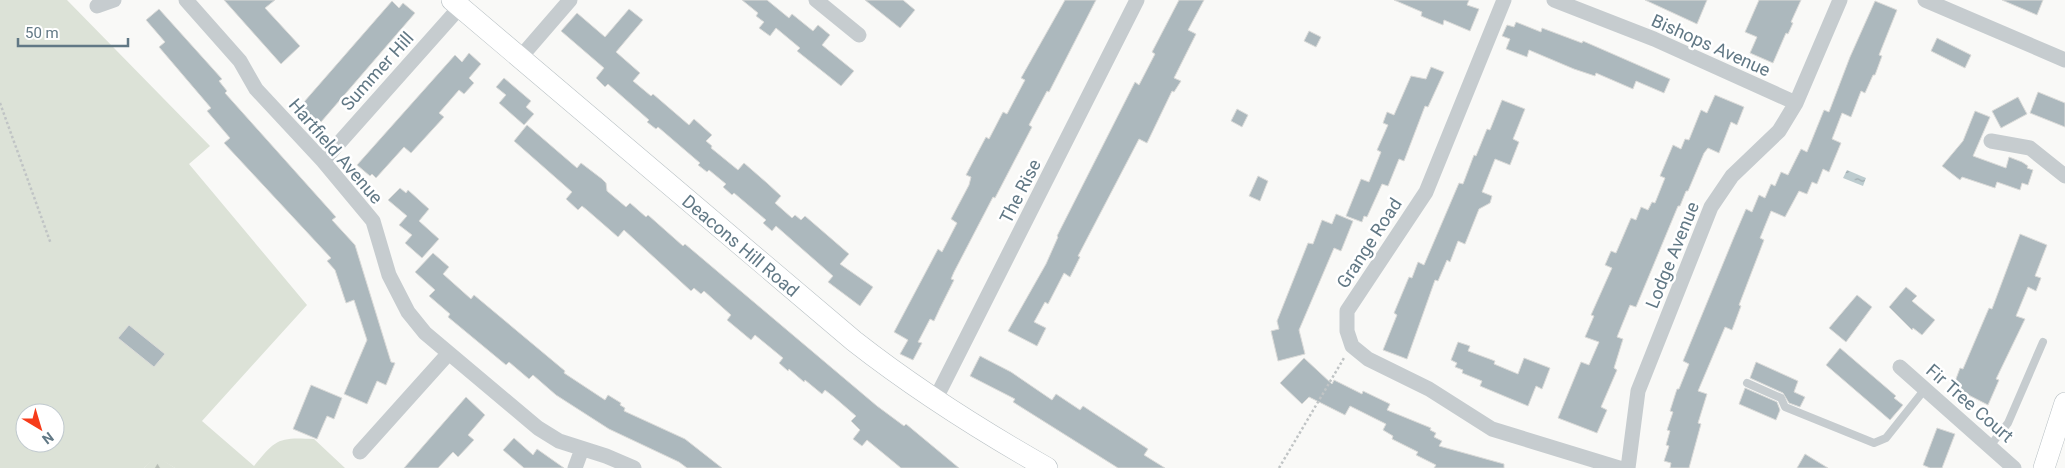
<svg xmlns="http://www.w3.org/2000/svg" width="2065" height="468" font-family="Roboto,sans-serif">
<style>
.green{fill:#dce2d7;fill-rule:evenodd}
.forest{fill:url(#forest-firs)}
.water{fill:url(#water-ripples)}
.building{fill:#acb8bd;stroke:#dbdbd9}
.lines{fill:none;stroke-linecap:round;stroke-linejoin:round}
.secondary-casing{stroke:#b8c0c4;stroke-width:22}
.path{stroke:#c0c4c5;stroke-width:2.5;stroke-dasharray:2.5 2.5;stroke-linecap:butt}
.lane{stroke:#c6cccf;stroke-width:8}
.street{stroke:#c6cccf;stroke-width:15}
.secondary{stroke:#fff;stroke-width:21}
.labels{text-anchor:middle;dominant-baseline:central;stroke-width:5;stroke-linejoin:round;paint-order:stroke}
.street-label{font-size:18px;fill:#617885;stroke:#fff}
</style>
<defs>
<pattern id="forest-firs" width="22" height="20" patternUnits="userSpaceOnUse" patternTransform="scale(1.25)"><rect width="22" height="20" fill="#dce2d7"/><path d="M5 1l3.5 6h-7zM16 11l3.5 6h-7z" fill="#b6bcb4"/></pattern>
<pattern id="water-ripples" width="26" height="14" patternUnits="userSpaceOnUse" patternTransform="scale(1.25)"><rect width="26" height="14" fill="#bdcccf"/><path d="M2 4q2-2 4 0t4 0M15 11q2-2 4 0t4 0" fill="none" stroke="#9daaae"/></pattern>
</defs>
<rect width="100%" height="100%" fill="#f9f9f7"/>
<path class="green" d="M0 0H67L210 146 189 164 307 305 202 421 254 466C276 439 278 437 314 439L345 468H175L156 457 144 468H0ZM25 413H55V443H25Z"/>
<path class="forest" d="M156 456 175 468H144Z"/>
<path class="water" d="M1847 170 1866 178 1863 186 1843 178Z"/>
<path class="building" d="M224 0H275L265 8 300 46 281 64Z
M742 0H767L789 18 792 14 813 31 818 25 830 35 822 45 854 71 841 86 797 51 800 48 776 28 770 36 759 28 764 22 756 16 758 13Z
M865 0H903L915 10 900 28Z
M1065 0H1096L1049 92 1047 91 1029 125 1032 127 995 198 993 197 954 272 951 279 954 280 940 308 934 321 930 319 918 342 922 343 913 360 900 354 908 340 894 332 938 249 942 252 957 223 951 219 969 185 971 177 966 175 978 152 986 137 989 139 1003 112 1007 114 1025 80 1021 78Z
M1179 0H1204L1188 30 1196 34 1174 78 1181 81 1174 92 1172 91 1147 143 1139 139 1078 256 1080 257 1070 277 1064 273 1048 304 1045 302 1034 322 1046 328 1037 346 1008 331 1046 264 1058 237 1057 236 1135 82 1139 85 1155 54 1152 52Z
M1394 0H1469L1467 5 1479 9 1470 31 1444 20 1443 25 1421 16 1422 12Z
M1645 0H1707L1697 24Z
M1759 0H1801L1791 22 1793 23 1788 34 1786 33 1773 63 1750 53 1757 37 1745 32Z
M2002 0H2043L2037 15Z
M392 1 399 8 403 3 415 13 321 122 318 119 313 124 297 110Z
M1875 1 1897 10 1879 55 1882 56 1875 75H1873L1865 93 1861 91 1851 117 1842 113 1832 139 1841 143 1829 172 1823 169 1817 184 1812 182 1807 194 1799 191 1785 217 1771 211 1760 238 1764 240 1739 305 1741 306 1732 330 1725 327 1698 391 1707 394 1698 423 1701 424 1689 468H1670L1671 463 1664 461 1669 446 1666 445 1670 431 1667 430 1673 412 1670 411 1677 389H1679L1689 364 1683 361 1734 237 1746 209 1752 212 1759 195 1765 198 1771 184 1775 186 1781 172 1788 175 1801 149 1807 152 1824 110 1829 112 1850 57Z
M159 9 222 79 219 81 227 91 225 93 336 217 332 220 355 245 391 362 395 363 386 385 377 381 367 404 344 394 367 340 354 300 346 303 335 270 327 261 331 258 224 143 230 138 207 111 211 108 159 47 165 42 146 20Z
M629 9 643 20 616 52 640 73 633 81 651 96 653 94 689 125 694 119 712 135 706 141 712 146 711 148 738 170 744 163 767 183 781 196 775 203 792 218 795 215 801 220 805 216 849 254 840 264 873 287 860 306 828 282 833 276 801 248 776 226 772 231 763 223 766 220 734 193 732 195 723 187 726 184 709 170 707 172 698 165 700 163 658 127 656 129 647 122 649 120 608 84 605 87 596 78 604 68 561 31 577 13 605 37Z
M1516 22 1541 32 1542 28 1582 43 1583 41 1670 79 1664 93 1636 81 1633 89 1596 73 1595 76 1574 69 1529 50 1527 57 1506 49 1510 39 1502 36 1507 25 1514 27Z
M1309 31 1321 37 1316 47 1304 41Z
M1937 38 1971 55 1965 68 1931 51Z
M469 53 481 64 469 78 474 83 464 94 459 90 439 113 444 117 411 153 404 147 376 178 372 174 370 176 357 165 455 55 462 62Z
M1431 67 1444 72 1428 107 1425 106 1404 161 1399 159 1388 186 1382 184 1367 217 1364 216 1362 222 1346 216 1361 179 1369 182 1381 152 1377 150 1388 125 1383 123 1387 112 1394 115 1411 76 1426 79Z
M504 78 531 101 526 107 534 114 524 125 499 103 506 95 496 87Z
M2038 92 2065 103V127L2030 113Z
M1715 95 1744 107 1737 125 1731 122 1719 153 1708 148 1704 153 1688 191H1686L1680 206H1678L1636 307 1630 305 1617 337 1623 339 1614 368 1617 370 1601 407 1607 410 1597 433 1558 418 1581 362 1589 365 1599 342 1585 337 1594 316 1591 315 1612 268 1605 265 1611 251 1616 253 1631 218 1636 220 1641 207 1648 210 1652 202 1655 203 1665 178 1660 176 1673 145 1681 149 1685 139 1689 140 1701 110 1707 113Z
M2018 97 2027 114 2001 128 1992 111Z
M1502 100 1525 109 1513 139 1519 142 1510 165 1495 159 1482 192 1492 196 1490 203 1479 209 1465 244 1458 241 1450 262 1447 260 1438 281 1435 280 1407 359 1383 350 1397 315 1394 313 1409 277 1412 278 1418 262 1424 265 1459 183 1463 184 1474 155 1476 156 1487 129 1490 130Z
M1237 109 1248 115 1242 127 1231 121Z
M1975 111 1990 117 1973 156 2006 168 2009 157 2022 162 2028 166 2027 168 2033 170 2028 185 2022 183 2020 190 1997 182 1995 188 1962 177 1960 180 1942 166 1963 141Z
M527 125 577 168 581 163 602 179 606 183 607 191 626 207 630 203 646 217 648 215 683 246 685 244 877 406 904 426 906 424 959 468H901L867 440 862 446 853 439 860 430 851 421 856 416 834 397 825 390 822 394 805 380 804 382 789 369 788 371 779 363 783 358 755 335 751 340 727 320 731 315 704 291 701 294 694 288 691 291 624 230 618 237 587 210 582 206 578 210 566 199 572 192 514 141Z
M1258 176 1268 181 1260 201 1249 196Z
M400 188 406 193 408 190 429 209 419 221 439 239 422 258 405 243 412 235 399 225 407 216 388 200Z
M1336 214 1353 221 1341 251 1334 248 1299 330 1305 354 1278 361 1271 331 1279 329 1277 321 1308 243 1313 244 1322 220 1332 224Z
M2020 234 2047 245 2035 276 2041 278 2036 291 2028 287 2016 316 2025 319 1996 379 1999 380 1988 405 1953 387 1960 368 1963 369 1989 308 1992 309Z
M433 253 449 267 443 274 471 299 474 295 565 371 564 373 605 400 608 395 621 403 620 405 625 408 624 411 685 439 722 468H687L679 462 609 429 556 395 533 375 529 379 509 362 506 365 448 317 450 314 429 296 435 290 415 272Z
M1906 287 1917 296 1912 301 1935 320 1922 335 1913 328 1912 330 1889 307Z
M1857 295 1872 307 1846 342 1829 328Z
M129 325 165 354 154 367 118 338Z
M1458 342 1470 346 1468 351 1495 361 1494 364 1518 374 1524 358 1550 368 1542 389 1536 386 1528 406 1480 386 1482 381 1462 373 1463 370 1455 367 1457 363 1451 360Z
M1840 348 1896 396 1894 398 1903 405 1890 420 1826 365Z
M980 356 1011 372 1052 400 1056 394 1080 410 1083 406 1148 449 1144 455 1165 468H1118L1013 402 1015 399 970 376Z
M1304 358 1332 384 1334 380 1362 394 1363 391 1390 404 1387 410 1431 428 1430 430 1436 433 1434 437 1442 441 1439 446 1504 464V468H1434L1436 465 1416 455 1418 452 1392 439 1393 436 1383 430 1386 424 1350 406 1345 415 1309 397 1302 404 1280 383Z
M1756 362 1798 381 1794 392 1805 397 1800 407 1789 403 1783 393 1750 378Z
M311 385 342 398 334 419 327 416 317 439 293 429Z
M1745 388 1777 402 1780 410 1776 420 1739 404Z
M466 397 485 415 468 435 474 440 458 457 453 452 438 468H404Z
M1937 428 1955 434 1942 468H1930L1923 465Z
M514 438 533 455 537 449 564 468H524L503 450Z
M1805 454 1828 468H1797Z"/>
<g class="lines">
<g class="secondary-casing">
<g id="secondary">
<path id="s1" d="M452 0 854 341C914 388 980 430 1047 468"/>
<path d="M2044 468 2065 403"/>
</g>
</g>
<path class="path" d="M0 103 51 244
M1279 468 1344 358"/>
<path class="lane" d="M1747 383 1781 398 1785 407 1874 443 1886 438 1925 389
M1990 446 2008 423 2043 342"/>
<path class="street" d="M186 0 240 61 256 89 323 161 373 221 389 275 408 312 425 333 538 428 559 441 606 456 634 468
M816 0 859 35
M1504 0 1426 192 1347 311V331L1352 346 1368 359 1429 389 1492 429 1619 468
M1554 0 1654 39 1796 103
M1925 0 2065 60
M97 6 114 0
M519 59 570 0
M1991 141 2030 148 2065 176
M323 161 460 7
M1900 367 2014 468
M935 400 1137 0
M360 452 448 354
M575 468 582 449
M1628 468 1638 391 1711 207 1732 176 1779 131 1796 103 1840 0"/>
<use href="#secondary" class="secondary"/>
</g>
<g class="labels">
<g class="street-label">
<text transform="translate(1711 45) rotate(24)">Bishops Avenue</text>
<text transform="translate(377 71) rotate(-48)">Summer Hill</text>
<text transform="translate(336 151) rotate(49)">Hartfield Avenue</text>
<text transform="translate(1020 191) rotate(-63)">The Rise</text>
<text transform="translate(1369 243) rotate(-57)">Grange Road</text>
<text stroke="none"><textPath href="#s1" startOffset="379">Deacons Hill Road</textPath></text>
<text transform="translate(1672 255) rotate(-68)">Lodge Avenue</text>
<text transform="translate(1970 403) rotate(41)">Fir Tree Court</text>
</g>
</g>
<g transform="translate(40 428) rotate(142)"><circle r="24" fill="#ffffff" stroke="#c0c9ce"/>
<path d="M0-4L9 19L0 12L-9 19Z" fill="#f63b1a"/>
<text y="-8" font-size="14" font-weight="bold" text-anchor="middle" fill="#617885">N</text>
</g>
<path d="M18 38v8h110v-8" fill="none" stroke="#617885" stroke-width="2.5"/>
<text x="25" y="38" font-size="15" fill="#617885" stroke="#ffffff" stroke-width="4" paint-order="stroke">50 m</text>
</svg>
